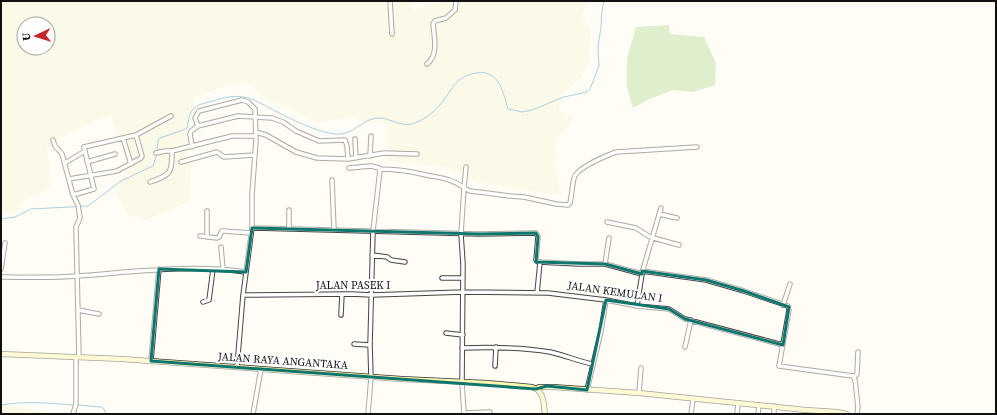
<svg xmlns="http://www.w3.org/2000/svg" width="997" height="415" font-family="'Source Serif 4',serif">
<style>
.farmland{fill:#f6f3d4;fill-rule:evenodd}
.forest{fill:#b9dc9c}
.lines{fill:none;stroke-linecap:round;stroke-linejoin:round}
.stream{stroke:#3f96cf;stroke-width:1}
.street-casing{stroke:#444;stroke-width:5.5}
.secondary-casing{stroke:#333;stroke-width:6}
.street{stroke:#fff;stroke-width:3.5}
.secondary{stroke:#fff6b0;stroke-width:4.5}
.marked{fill:none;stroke:#0f766e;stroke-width:3;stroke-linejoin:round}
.labels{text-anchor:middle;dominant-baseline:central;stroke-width:4;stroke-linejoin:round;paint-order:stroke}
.street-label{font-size:11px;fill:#111;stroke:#fff}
</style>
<rect width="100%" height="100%" fill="#fffdf5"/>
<path class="farmland" d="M1 1H412L413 10 446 1H587L582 16 591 32 589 59 582 77 560 95 559 112 575 116 556 141 555 163 561 196 475 182 451 168 387 161V124L362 122 354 117 316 123 286 105 273 103 247 83 228 85 195 97 184 145 191 167 190 201 146 220 127 215 115 193 129 166 111 115 71 131 47 148 52 188 26 199 15 213 2 216ZM24 24H48V48H24Z
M1 404 52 414H1Z"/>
<path class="forest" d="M669 25 670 34 704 37 716 63 715 85 693 92 673 90 647 100 633 108 627 87V58L636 27Z"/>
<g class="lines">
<path class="stream" d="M157 150 158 141 160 138 183 130 187 128C191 107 192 106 213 101 223 98 232 95 243 97 252 98 260 103 268 107 284 116 323 136 341 134 354 133 365 117 380 118 393 119 404 129 417 122 431 116 440 106 448 94 451 90 454 85 457 82 462 77 470 74 476 73 499 69 503 92 508 109L522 112 532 110 564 97 587 92 590 89 599 66 598 47 601 27 602 10 604 1
M1 219 15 217 31 209 88 206 121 181 153 166 157 154
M1 405C25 401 50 403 74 405
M77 405 101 407 104 409 106 414"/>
<g class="street-casing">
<path id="street" d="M390 1 392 34
M427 64C439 55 434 36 433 24L435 21 446 18 455 10 456 1
M198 126 195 118 199 111 242 100 248 102 255 109 256 140 252 195V228L243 295 237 367
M256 132 266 135 296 152 317 158 348 159 384 153 417 154
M123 138 131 164
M355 139 356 158
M53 140 55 146 62 154 73 195 78 205 80 218 76 227 79 357
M192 147 190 134 191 131 198 126 238 116 272 118 283 122 296 131 319 141 345 140 347 146 348 159
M156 153 165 151H172
M370 156 371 136
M87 162 115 154
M181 162 217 152 224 157 255 155
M65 163 85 151
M349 168 371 166 379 168 380 170 373 231 370 345 371 377 368 414
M379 169C396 169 410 171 426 175 440 178 452 178 464 188
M69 179 117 171 141 158 142 156 136 135
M332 180 334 230
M150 182C171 175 172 173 172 151L232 136H255
M464 188 466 167
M73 195 94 189 84 147 136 135 171 116
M289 210V229
M207 211V237
M659 214 677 218
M607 222 636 228 650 237 679 245
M252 228 479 234 536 233 538 237 536 260 538 262 579 264H605L642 274 637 306
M200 236 217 238 219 237 222 231H224L251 233
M221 247 223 269
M372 255 387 257 391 260 405 262
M605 264 609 238
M1 269 5 243
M642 271 706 280 744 291 788 306 789 310 779 366 853 376 855 380 858 407 857 414
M642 273 661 208
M1 277C27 277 52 278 78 276 134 272 190 264 246 272
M442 278H463
M537 293 540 262
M243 295 351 294 372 295 463 292 548 293 606 300 637 306 669 309 685 319 783 345
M203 302 209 300 213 269
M783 305 790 284
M78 310 99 314
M341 315 342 294
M446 333 463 335
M354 344 370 345
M685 347 691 320
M462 348C492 347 521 347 550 352 564 355 578 361 592 364
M151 361 159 269
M495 366 496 347
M854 377 857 374 858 352
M587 390 601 331 606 300
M639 393 641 368
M464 413 490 412
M73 414 76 404V357
M253 414 261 369
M464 414 462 382 463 264 461 234 464 188 470 191 487 193 509 196 524 197 556 204 568 205 570 203C572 195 572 186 574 178 577 167 606 156 616 152L697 147
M691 414 693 399
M737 414 738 403
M758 414 759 405
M774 414V406"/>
</g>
<g class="secondary-casing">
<path id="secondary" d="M1 354 122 359 402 379 487 383 532 387C545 392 543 402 545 414
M536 389 539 387H553L639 393 806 410 837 412 847 414"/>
</g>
<use href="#street" class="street"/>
<use href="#secondary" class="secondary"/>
</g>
<path d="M0 0H997V415H0ZM252 228 479 234 536 233 538 237 536 262 605 264 642 274V271L706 280 744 291 789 307 783 345 685 319 669 309 606 300 587 390 547 386 536 389 151 361 159 269 246 272Z" fill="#fffdf5" fill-opacity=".55" fill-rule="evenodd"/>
<path class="marked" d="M252 228 479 234 536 233 538 237 536 262 605 264 642 274V271L706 280 744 291 789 307 783 345 685 319 669 309 606 300 587 390 547 386 536 389 151 361 159 269 246 272Z"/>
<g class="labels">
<g class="street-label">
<text x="353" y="285">JALAN PASEK I</text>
<text transform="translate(615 292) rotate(8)">JALAN KEMULAN I</text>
<text transform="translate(283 361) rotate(4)">JALAN RAYA ANGANTAKA</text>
</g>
</g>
<rect width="997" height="415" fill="none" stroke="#111111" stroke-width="4"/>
<g transform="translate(36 36) rotate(266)"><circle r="19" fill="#ffffff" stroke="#a0a0a0"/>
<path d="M0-3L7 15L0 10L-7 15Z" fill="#c4262e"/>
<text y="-6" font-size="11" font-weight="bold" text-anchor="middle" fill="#111111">U</text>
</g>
</svg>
